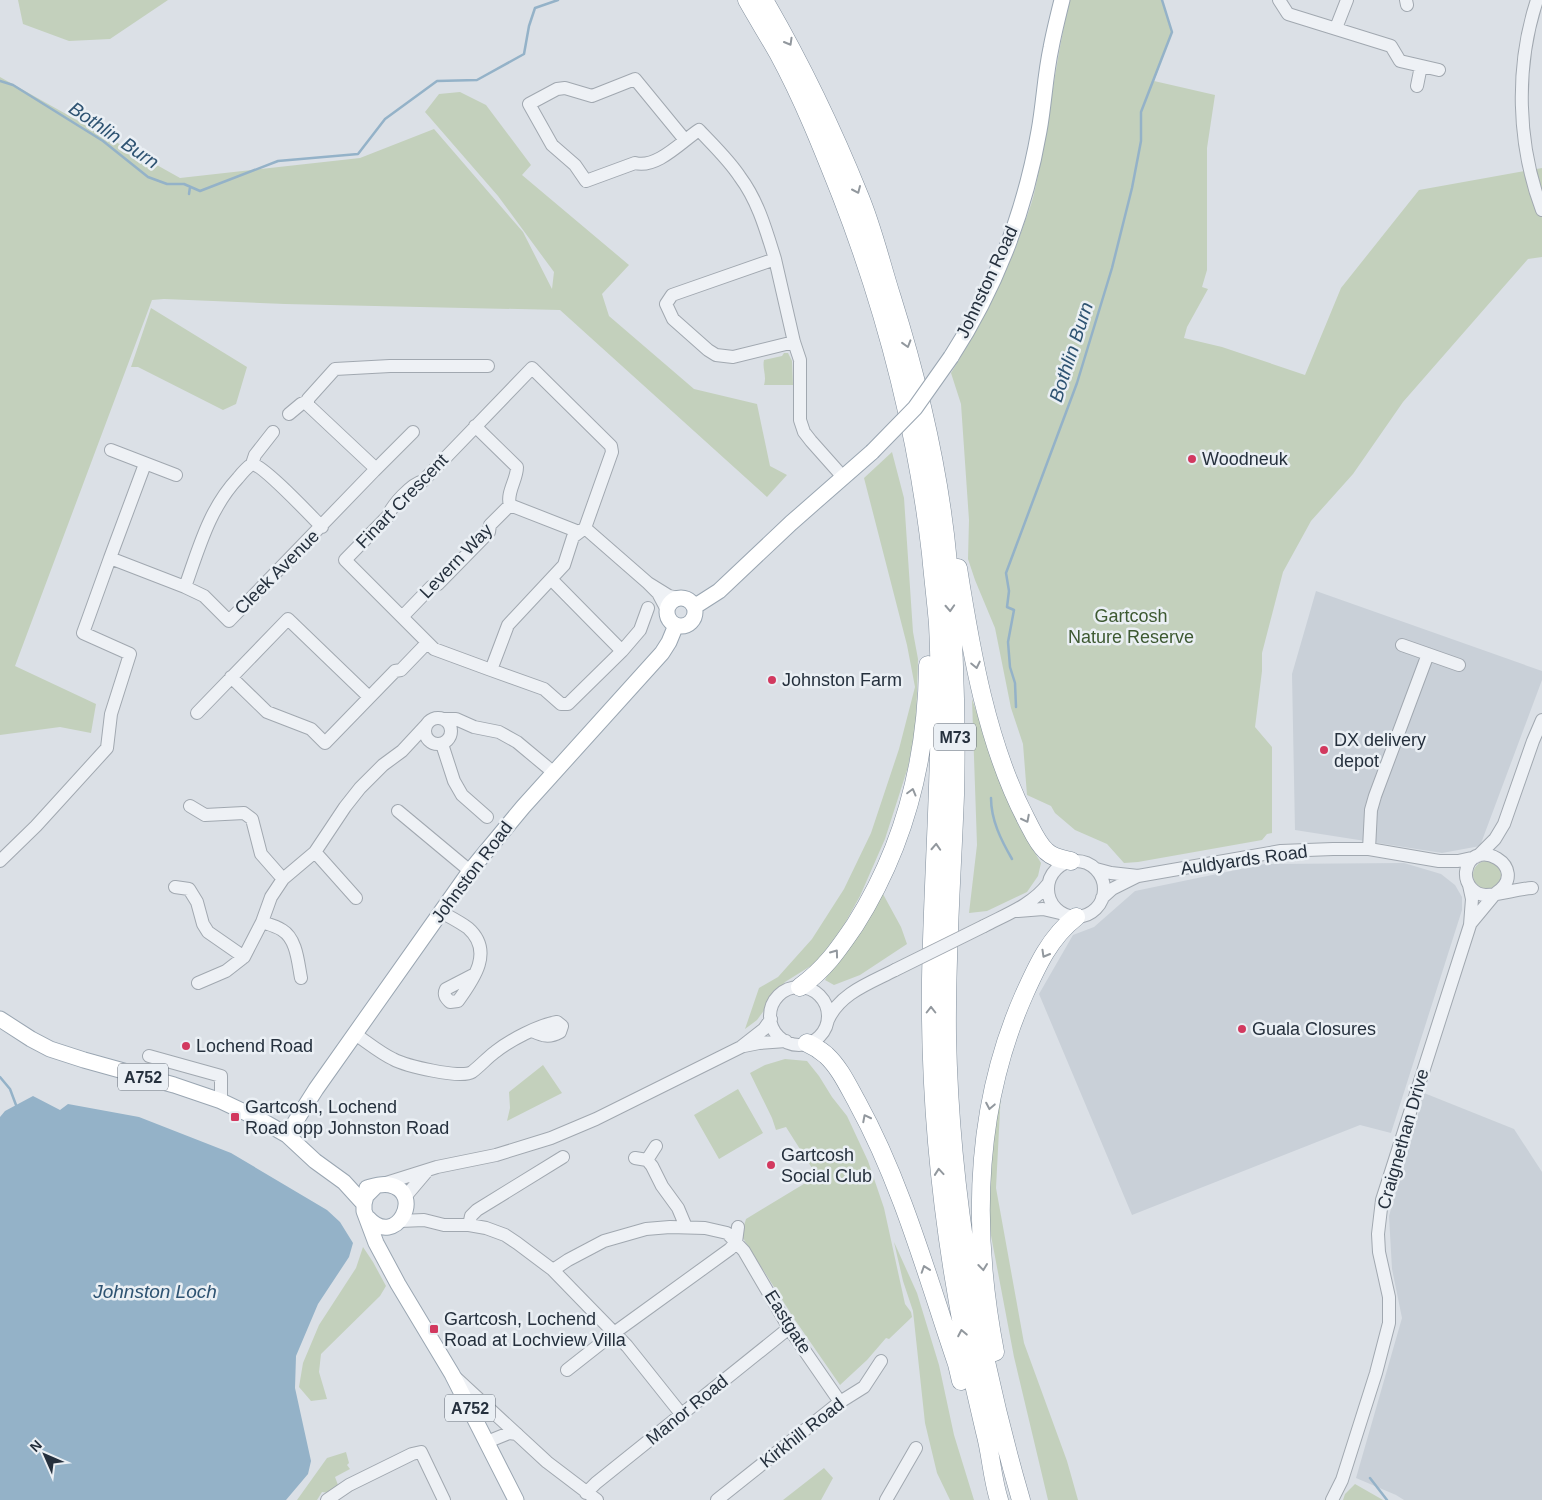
<svg xmlns="http://www.w3.org/2000/svg" width="1542" height="1500" font-family="Arial,sans-serif">
<style>
.built{fill:#c9d0d8}
.green{fill:#c3d0bc}
.water{fill:#94b2c8}
.lines{fill:none;stroke-linecap:round;stroke-linejoin:round}
.stream{stroke:#94b2c8;stroke-width:2.5}
.minor-casing{stroke:#a1a8b0;stroke-width:14}
.major-casing{stroke:#9aa6b2;stroke-width:17}
.highway-casing{stroke:#828f9d;stroke-width:19}
.minor{stroke:#eef1f5;stroke-width:12}
.major{stroke:#fff;stroke-width:15}
.highway{stroke:#fff;stroke-width:18}
.minor-bridge-casing{stroke:#a1a8b0;stroke-width:14;stroke-linecap:butt}
.major-bridge-casing{stroke:#9aa6b2;stroke-width:17;stroke-linecap:butt}
.minor-bridge{stroke:#eef1f5;stroke-width:12}
.major-bridge{stroke:#fff;stroke-width:15}
.oneway{stroke:#92989e}
.poi-dot{fill:#d2395f;stroke:#eaeff4;stroke-width:2}
.labels{text-anchor:middle;dominant-baseline:central;stroke-width:5;stroke-linejoin:round;paint-order:stroke}
.shield{fill:#eaeff4;stroke:#606974;stroke-width:1}
.shield-label{font-size:16px;font-weight:bold;fill:#25303d}
.street-label{font-size:18px;fill:#25303d;stroke:#eaeff4}
.poi-label{font-size:18px;fill:#25303d;stroke:#eaeff4;text-anchor:start}
.park-label{font-size:18px;fill:#3d5931;stroke:#eaeff4}
.water-label{font-size:19px;font-style:italic;fill:#2e5372;stroke:#eaeff4}
</style>
<rect width="100%" height="100%" fill="#dbe0e6"/>
<path class="built" d="M1316 591 1542 671V680L1480 846 1442 853 1295 830 1292 674Z
M1404 863 1441 874 1455 885 1462 897V910L1391 1133 1360 1125 1132 1215 1039 994 1073 935 1094 927 1135 891 1265 864Z
M1424 1093 1514 1129 1542 1172V1500H1404L1396 1495 1356 1478 1402 1318 1392 1269 1389 1216Z"/>
<path class="green" d="M18 0H168L110 39 69 41 23 24Z
M1070 0H1162L1172 32 1154 81 1215 95 1207 148V270L1202 287 1208 289 1187 327 1184 338 1222 347 1305 375 1341 288 1419 190 1542 168V257L1528 259 1403 402 1353 474 1311 521 1283 572 1262 653V671L1255 727 1272 747V833L1267 834 1262 840 1138 862 1124 863 1107 844 1075 830 1055 813 1051 806 1027 795 1023 744 1011 708 995 628 975 580 968 559 969 520 961 404 951 373C979 327 1004 281 1022 230 1026 218 1031 206 1034 194 1049 130 1054 64 1070 0Z
M0 77 180 178 360 158 434 129 523 232 552 289 554 272 498 196 425 112 439 94 460 92 486 105 531 165 522 175 629 265 602 294 609 316 694 389 757 404 770 466 787 475 767 497 560 310 285 304 164 299 152 300 15 666 96 704 91 733 60 727 0 735Z
M151 308 247 367 236 404 223 410 138 367H131Z
M784 353H788L792 361 793 385H764C767 375 762 369 764 360L782 356Z
M892 452 904 498 913 632 918 659 916 725 908 767 885 839 860 896 844 925 817 962 785 982 757 1020 745 1029 759 988 778 977 812 939 844 889 871 833 899 749 915 687 907 645 864 478Z
M972 699 987 743 1019 826 1041 863 1038 876 1027 892 987 911 969 913 977 845Z
M1473 875a14 14 0 1 1 28 0a14 14 0 1 1-28 0Z
M883 894 901 927 907 944 860 975 834 985 825 980C840 949 862 921 883 894Z
M785 1059 807 1061 819 1076 832 1097 847 1116 868 1161 884 1208 905 1304 911 1312 912 1317 889 1339 886 1338 867 1360 840 1385 795 1320 741 1235 746 1219 817 1176 786 1127 776 1130 772 1118 750 1073 765 1065Z
M543 1065 562 1093 507 1121 510 1108 509 1092Z
M738 1089 763 1133 719 1159 694 1115Z
M1001 1091 996 1188 1024 1343 1067 1461 1078 1500H1048L1014 1357 989 1225 987 1130Z
M894 1242 917 1293 939 1365 954 1435 974 1500H950L937 1473 925 1423 913 1311 903 1281Z
M363 1247 373 1262 386 1286 380 1296 321 1354 319 1372 327 1399 311 1401 299 1387 303 1363 319 1325 356 1268Z
M346 1452 349 1463 347 1465 350 1469 335 1477 338 1485 329 1493 322 1492 317 1500H297L327 1458Z
M824 1468 833 1478 821 1500H783Z
M1355 1484 1383 1500H1343L1345 1494Z"/>
<path class="water" d="M33 1096 60 1110 68 1104 139 1117 231 1153 327 1210 340 1222 353 1243 349 1257 318 1304 296 1356 295 1388 311 1461 308 1474 286 1500H0V1117L5 1111Z"/>
<g class="lines">
<path class="stream" d="M0 81 13 85 103 141 148 177 167 184H184L200 191 278 161 358 154 385 119 437 81 477 80 524 54 529 26 535 8 558 0
M189 194 190 187
M1016 707 1015 683 1010 667 1008 642 1014 610 1007 607 1009 591 1006 573 1077 383 1112 268 1132 188 1141 141V112L1172 32 1162 0
M991 798C991 820 1001 840 1012 859
M0 1077 10 1089 16 1105
M1370 1478 1387 1500"/>
<g class="minor-casing">
<path id="minor" d="M1279 0 1288 14 1391 46 1400 61 1439 70
M1406 0 1407 5
M1537 0C1515 67 1517 144 1542 210
M1336 28 1347 0
M1417 86 1421 66
M685 140 635 79 592 96 565 88 557 89 529 104 552 145 575 165 586 181 635 163C657 169 682 141 699 130 713 145 729 160 740 177 758 201 766 230 775 259
M794 342 733 357 716 355 708 350 673 319 666 304 672 295 775 259 794 342 800 360V420L804 432 811 441 843 477
M289 414 301 404 308 401
M475 426 517 467C517 480 506 493 510 505L579 532
M111 450 176 475
M252 464 255 455 273 432
M374 471 413 432
M585 528 573 537 564 565 508 625 491 670 434 649 345 560 388 516C392 505 411 484 423 481L532 368 611 446 612 452 585 528 648 583
M110 558 145 464
M185 587C199 548 209 509 238 478 242 473 246 468 252 464 263 465 311 516 322 527
M667 610 658 593 648 583 669 596 679 598
M402 617 431 587 438 584 489 532 490 525 510 505
M1402 645 1459 665
M622 651 640 630 648 608
M491 670 544 689 561 704H568L622 651 551 579
M231 677 267 712 311 729 325 743 395 671 401 670 427 643
M197 713 288 619 369 697
M425 731a13 13 0 1 1 26 0a13 13 0 1 1-26 0Z
M443 719H456L474 727 499 732 517 742 553 772
M442 744 454 781 462 795 487 817
M190 806 205 815 244 813 252 819 261 854 283 879
M398 811 470 871
M1369 849 1371 810 1375 796 1428 654
M315 852 356 898
M1478 856 1495 839 1504 824 1533 741 1542 720
M0 861 36 826 107 748 111 714 130 654 83 633 110 558 185 587 204 596 229 621 374 471 373 466 308 405V399L335 369 390 366H488
M1048 889a28 28 0 1 1 56 0a28 28 0 1 1-56 0Z
M1096 869 1111 873 1138 876 1281 851 1333 849H1369L1439 861H1458L1476 857
M175 887 189 889 197 902 203 924 208 932 244 957
M1496 893C1533 868 1472 833 1466 872 1465 884 1474 895 1486 895 1499 895 1517 889 1532 888
M1102 898 1112 889 1138 876
M1018 911 1043 909 1060 913
M441 912C450 917 460 922 468 928 494 951 474 979 458 1001L450 1002C446 998 443 995 446 989L475 974
M262 922C268 924 276 926 282 930 297 939 298 963 301 978
M1471 923 1495 894
M984 926C1007 914 1032 905 1048 884
M198 983 226 971 244 957 262 922 271 897 283 879 315 852 345 807 360 788 383 765 402 751 428 723
M770 1016a29 29 0 1 1 58 0a29 29 0 1 1-58 0Z
M828 1020C840 993 870 983 895 970
M355 1034C367 1042 380 1053 393 1059 406 1066 461 1079 472 1072 480 1066 487 1058 495 1052 510 1040 539 1025 557 1022L562 1026 560 1032C549 1038 543 1036 532 1031
M744 1046 759 1043 786 1041
M149 1056 221 1076V1101
M635 1158 647 1160 652 1166 662 1186 678 1208 686 1227
M647 1160 656 1146
M383 1184 437 1167 496 1155 551 1138 596 1119 741 1047 764 1029 771 1019
M405 1197 427 1171
M400 1221 424 1220 444 1225H469L486 1228 505 1235 517 1243 553 1270 587 1305 627 1346 682 1415
M469 1225 471 1216 477 1210 563 1157
M553 1270 568 1260 604 1241 646 1229 670 1227 705 1228 727 1233 744 1251 789 1328 840 1402
M567 1370 614 1333 730 1249 736 1242 738 1227
M456 1378 547 1462 597 1500
M487 1442 509 1433 517 1434
M586 1493 596 1483 789 1328
M327 1500 349 1485 412 1454 421 1452 444 1500
M717 1500 840 1402 864 1387 881 1361
M886 1500 916 1448
M1332 1500 1342 1480 1376 1373 1389 1323V1297L1379 1252 1378 1234 1382 1200 1470 925 1472 899 1469 885"/>
</g>
<g class="major-casing">
<path id="major" d="M951 357C995 289 1025 211 1039 131 1044 104 1045 76 1051 48 1054 32 1058 16 1062 0
M667 612a14 14 0 1 1 28 0a14 14 0 1 1-28 0Z
M694 607 719 591 791 523 872 452
M0 1019 31 1039 50 1049 84 1060 174 1085 221 1101 259 1119 287 1135 315 1161 344 1182 364 1204
M287 1135 316 1089 470 871 523 807 662 653 669 642 676 625
M376 1186 366 1196 364 1204V1211L376 1243 398 1284 452 1374 516 1500
M367 1188C374 1186 382 1183 390 1185 425 1193 396 1249 368 1218"/>
</g>
<g class="highway-casing">
<path id="highway" d="M747 0C757 18 768 35 778 53 803 99 822 147 841 195 886 311 917 431 931 554 933 577 936 600 938 624 944 743 933 861 931 980 929 1133 949 1283 985 1432 991 1454 992 1478 999 1500
M764 0C800 62 832 128 859 195 873 228 881 264 892 298 919 384 940 473 948 563 954 640 957 718 955 795 952 875 946 955 947 1035 950 1193 977 1348 1021 1500
M958 568C971 651 987 744 1026 819 1032 830 1037 843 1046 851 1053 858 1062 859 1071 861
M800 987C825 969 838 950 855 925 905 846 927 758 928 665
M807 1043C814 1046 820 1050 826 1055 840 1068 848 1086 857 1102 902 1184 927 1276 957 1364L961 1381
M995 1352C972 1232 974 1108 1024 995 1037 966 1050 937 1076 917"/>
</g>
<use href="#minor" class="minor"/>
<use href="#major" class="major"/>
<use href="#highway" class="highway"/>
<g class="minor-bridge-casing">
<path id="minor-bridge" d="M895 970 984 926"/>
</g>
<g class="major-bridge-casing">
<path id="major-bridge" d="M872 452 915 408 951 357"/>
</g>
<use href="#minor-bridge" class="minor-bridge"/>
<use href="#major-bridge" class="major-bridge"/>
</g>
<defs><path id="oneway-chevron" d="M-2-3.5L2.5 0L-2 3.5" fill="none" stroke-width="1.6" stroke-linecap="round" stroke-linejoin="round" transform="scale(1.25)"/></defs>
<g class="oneway">
<use href="#oneway-chevron" transform="translate(789 42) rotate(60)"/>
<use href="#oneway-chevron" transform="translate(857 190) rotate(66)"/>
<use href="#oneway-chevron" transform="translate(907 344) rotate(73)"/>
<use href="#oneway-chevron" transform="translate(950 608) rotate(87)"/>
<use href="#oneway-chevron" transform="translate(976 665) rotate(78)"/>
<use href="#oneway-chevron" transform="translate(912 792) rotate(-75)"/>
<use href="#oneway-chevron" transform="translate(1026 819) rotate(63)"/>
<use href="#oneway-chevron" transform="translate(936 847) rotate(-87)"/>
<use href="#oneway-chevron" transform="translate(835 953) rotate(-54)"/>
<use href="#oneway-chevron" transform="translate(1045 954) rotate(120)"/>
<use href="#oneway-chevron" transform="translate(931 1010) rotate(-90)"/>
<use href="#oneway-chevron" transform="translate(990 1106) rotate(101)"/>
<use href="#oneway-chevron" transform="translate(866 1118) rotate(-117)"/>
<use href="#oneway-chevron" transform="translate(939 1172) rotate(-95)"/>
<use href="#oneway-chevron" transform="translate(983 1267) rotate(83)"/>
<use href="#oneway-chevron" transform="translate(925 1269) rotate(-109)"/>
<use href="#oneway-chevron" transform="translate(962 1333) rotate(-101)"/>
</g>
<g class="poi-dot">
<circle cx="1192" cy="459" r="5"/>
<circle cx="772" cy="680" r="5"/>
<circle cx="1324" cy="750" r="5"/>
<circle cx="1242" cy="1029" r="5"/>
<circle cx="186" cy="1046" r="5"/>
<rect x="230" y="1112" width="10" height="10" rx="2.5"/>
<circle cx="771" cy="1165" r="5"/>
<rect x="429" y="1324" width="10" height="10" rx="2.5"/>
</g>
<g class="labels">
<g class="shield">
<rect x="934" y="723.5" width="42" height="27" rx="4"/>
<rect x="118" y="1063.5" width="50" height="27" rx="4"/>
<rect x="445" y="1394.5" width="50" height="27" rx="4"/>
</g>
<g class="shield-label">
<text x="955" y="737">M73</text>
<text x="143" y="1077">A752</text>
<text x="470" y="1408">A752</text>
</g>
<g class="street-label">
<text transform="translate(987 282) rotate(-65)">Johnston Road</text>
<text transform="translate(402 501) rotate(-46)">Finart Crescent</text>
<text transform="translate(456 561) rotate(-46)">Levern Way</text>
<text transform="translate(277 572) rotate(-45)">Cleek Avenue</text>
<text transform="translate(1244 860) rotate(-8)">Auldyards Road</text>
<text transform="translate(472 872) rotate(-53)">Johnston Road</text>
<text transform="translate(1403 1139) rotate(-74)">Craignethan Drive</text>
<text transform="translate(788 1322) rotate(58)">Eastgate</text>
<text transform="translate(687 1410) rotate(-39)">Manor Road</text>
<text transform="translate(802 1433) rotate(-38)">Kirkhill Road</text>
</g>
<g class="poi-label">
<text x="1202" y="459">Woodneuk</text>
<text x="782" y="680">Johnston Farm</text>
<text x="1334" y="740">DX delivery<tspan x="1334" dy="21">depot</tspan></text>
<text x="1252" y="1029">Guala Closures</text>
<text x="196" y="1046">Lochend Road</text>
<text x="245" y="1107">Gartcosh, Lochend<tspan x="245" dy="21">Road opp Johnston Road</tspan></text>
<text x="781" y="1155">Gartcosh<tspan x="781" dy="21">Social Club</tspan></text>
<text x="444" y="1319">Gartcosh, Lochend<tspan x="444" dy="21">Road at Lochview Villa</tspan></text>
</g>
<g class="park-label">
<text x="1131" y="616">Gartcosh<tspan x="1131" dy="21">Nature Reserve</tspan></text>
</g>
<g class="water-label">
<text transform="translate(114 135) rotate(34)">Bothlin Burn</text>
<text transform="translate(1071 352) rotate(-72)">Bothlin Burn</text>
<text x="155" y="1291">Johnston Loch</text>
</g>
</g>
<g transform="translate(45 1455) rotate(315)" stroke="#eaeff4" stroke-width="4" paint-order="stroke">
<path d="M0-4L9 19L0 12L-9 19Z" fill="#25303d"/>
<text y="-8" font-size="14" font-weight="bold" text-anchor="middle" fill="#25303d">N</text>
</g>
</svg>
